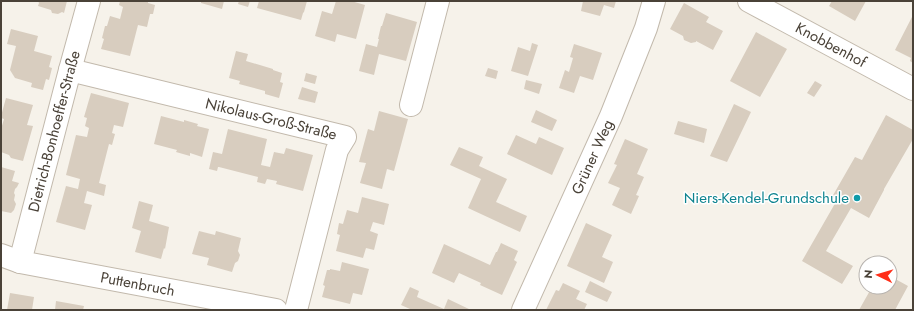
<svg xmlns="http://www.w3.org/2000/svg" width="914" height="311" font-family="Jost,sans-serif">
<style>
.building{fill:#d8cdbf}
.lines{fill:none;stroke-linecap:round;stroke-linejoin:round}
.minor-casing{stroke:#c2b9ac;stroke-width:24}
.minor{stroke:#fff;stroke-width:22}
.culture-dot{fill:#0f9aa8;stroke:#fff;stroke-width:1.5}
.labels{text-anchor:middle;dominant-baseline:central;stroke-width:3;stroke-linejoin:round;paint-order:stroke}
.street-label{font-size:15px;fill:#4a4238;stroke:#fff}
.culture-label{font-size:15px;fill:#0d838f;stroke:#fff;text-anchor:end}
</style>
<rect width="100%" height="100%" fill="#f6f2ea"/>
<path class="building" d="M38 1H67L64 13 62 12 58 14 52 13 51 10 38 6 39 3Z
M120 1H148V3L155 5 153 14H150L147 27 138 25 130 56 101 49 104 39 102 38 105 26H107L110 16 120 19 123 7 119 5Z
M201 1H224L222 9 201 3Z
M239 1H250L248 7 238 4Z
M259 1H307L304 12 303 13 301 20 257 8Z
M336 1H351L365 5 356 39 337 34 335 42 315 36 322 11 332 14Z
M583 1H616L614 8 604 5 600 16 581 11Z
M832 1H866L855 21 829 6Z
M684 3 709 17 706 22 723 31 713 50 696 41V42L691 43 684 40 683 36 670 29Z
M386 13 417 22 406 61 379 54 374 75 359 71 366 44 377 47 379 39H378L381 26H382Z
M913 15V63L910 61 911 58 895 50Z
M11 29 38 36 34 51 52 56 49 67 52 68 49 80 46 79 43 90 31 87 32 83 15 78 10 70 16 46 7 44Z
M756 32 787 49 760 97 730 81Z
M532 43 538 45 528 76 511 71 518 47 530 51Z
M574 44 602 53 593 80 580 76 574 93 559 88 565 70 569 72 573 58 570 57Z
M236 51 248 54 246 61 273 69V70L282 73 280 82 283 83 279 98 265 94V91L239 84 240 81 229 78Z
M488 68 498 71 496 79 485 76Z
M306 73 317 76 315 84 304 81Z
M526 80 542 84 539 94 524 89Z
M815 81 822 85 814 97 807 93Z
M302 87 318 92 315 103 298 99Z
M91 93 129 103 123 127 114 125 112 133 115 134 112 145 109 144 99 183 106 185 104 196 87 191 84 203 92 205 85 230 56 222 66 186 78 189 80 179 66 175 76 135 87 137 89 128 85 126 87 118 84 117Z
M6 98 33 105 27 125 33 126 23 161 11 158 9 155 1 152V129L4 119 1 118V116Z
M734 104 751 112 727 162 710 156Z
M536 110 557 120 552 131 531 122Z
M379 111 408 119 394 171 387 169 382 189 360 183 366 163 359 162 368 129 374 131Z
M886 115 913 130V139L884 189V190L869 218 851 208 826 251 853 266 842 284 802 261 837 200 832 197 855 157 862 160Z
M161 116 184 122V120L198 124 197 126 209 129 202 157 190 153V156L176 152 177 150 154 144Z
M678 121 707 129 704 143 674 134Z
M228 129 267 139 261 165 270 167 274 152 284 154 286 148 313 155 303 191 276 184 277 181 267 179 265 184 257 182 258 177 219 167H218L217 171 209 169 213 152 222 154Z
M516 135 536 144 539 137 564 148 552 175 507 154Z
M625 139 648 149 637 174 644 177 636 195 639 196 631 214 612 205 620 188 608 183 617 165 614 164Z
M459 147 483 157 479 166 507 179 496 202 527 216 520 232 468 208 481 179 450 165Z
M1 167 15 171 12 181 19 183 17 187 15 189 14 193 15 195 14 200 16 204 14 210 11 213 1 211Z
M362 197 389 204 384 225 373 222 370 231 378 234 374 250 366 248 363 258 336 251 340 235 337 234 339 223 343 224 347 210 358 213Z
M139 201 153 205 149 221 169 227 165 249 164 248 161 259 135 252 141 231 132 228Z
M586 223 612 235 602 257 613 262 604 283 567 266Z
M199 231 215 235 216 231 241 238 238 251 240 255 238 261 235 263 232 272 207 265 209 258 192 254Z
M501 243 518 251 514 260 517 262 502 295 480 285 481 283 459 273 454 283 432 273 444 244 490 265 496 252H497Z
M342 262 369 269 362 295 353 293 350 304 322 297 325 286 323 285 327 270H330V269L340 271Z
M890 276 908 286 895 310H859L872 287H890Z
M590 281 612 292 607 302 585 292Z
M563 283 580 291 576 299 587 304 584 310H546L556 290 559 291Z
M410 287 419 291 417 297 444 309 448 299 471 310H410V309L401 305Z
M10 293 34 297 32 310H7Z
M56 301 84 306 83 310H55Z"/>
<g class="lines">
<g class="minor-casing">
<g id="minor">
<path id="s1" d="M749 1 913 89"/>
<path id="s2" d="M70 70 345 137 337 150 296 310"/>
<path d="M411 105 438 1"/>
<path id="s3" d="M1 255 20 262 276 310"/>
<path id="s4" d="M20 262 70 70 89 1"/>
<path id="s5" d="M523 310 611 116 646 28 654 1"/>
</g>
</g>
<use href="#minor" class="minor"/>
</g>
<circle class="culture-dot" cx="857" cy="198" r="4"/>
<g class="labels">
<g class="street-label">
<text stroke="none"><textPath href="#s1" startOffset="93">Knobbenhof</textPath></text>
<text stroke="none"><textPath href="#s2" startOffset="207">Nikolaus-Groß-Straße</textPath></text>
<text stroke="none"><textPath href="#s4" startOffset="135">Dietrich-Bonhoeffer-Straße</textPath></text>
<text stroke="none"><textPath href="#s5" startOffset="168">Grüner Weg</textPath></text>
<text stroke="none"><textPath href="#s3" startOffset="140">Puttenbruch</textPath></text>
</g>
<g class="culture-label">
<text x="849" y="198">Niers-Kendel-Grundschule</text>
</g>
</g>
<rect width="914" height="311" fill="none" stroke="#4a4238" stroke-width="4"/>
<g transform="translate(878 275) rotate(275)"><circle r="19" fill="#ffffff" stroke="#b7b3af"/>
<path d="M0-3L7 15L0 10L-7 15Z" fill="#ff2e18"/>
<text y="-6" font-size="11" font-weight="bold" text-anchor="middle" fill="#4a4238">N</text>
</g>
</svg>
